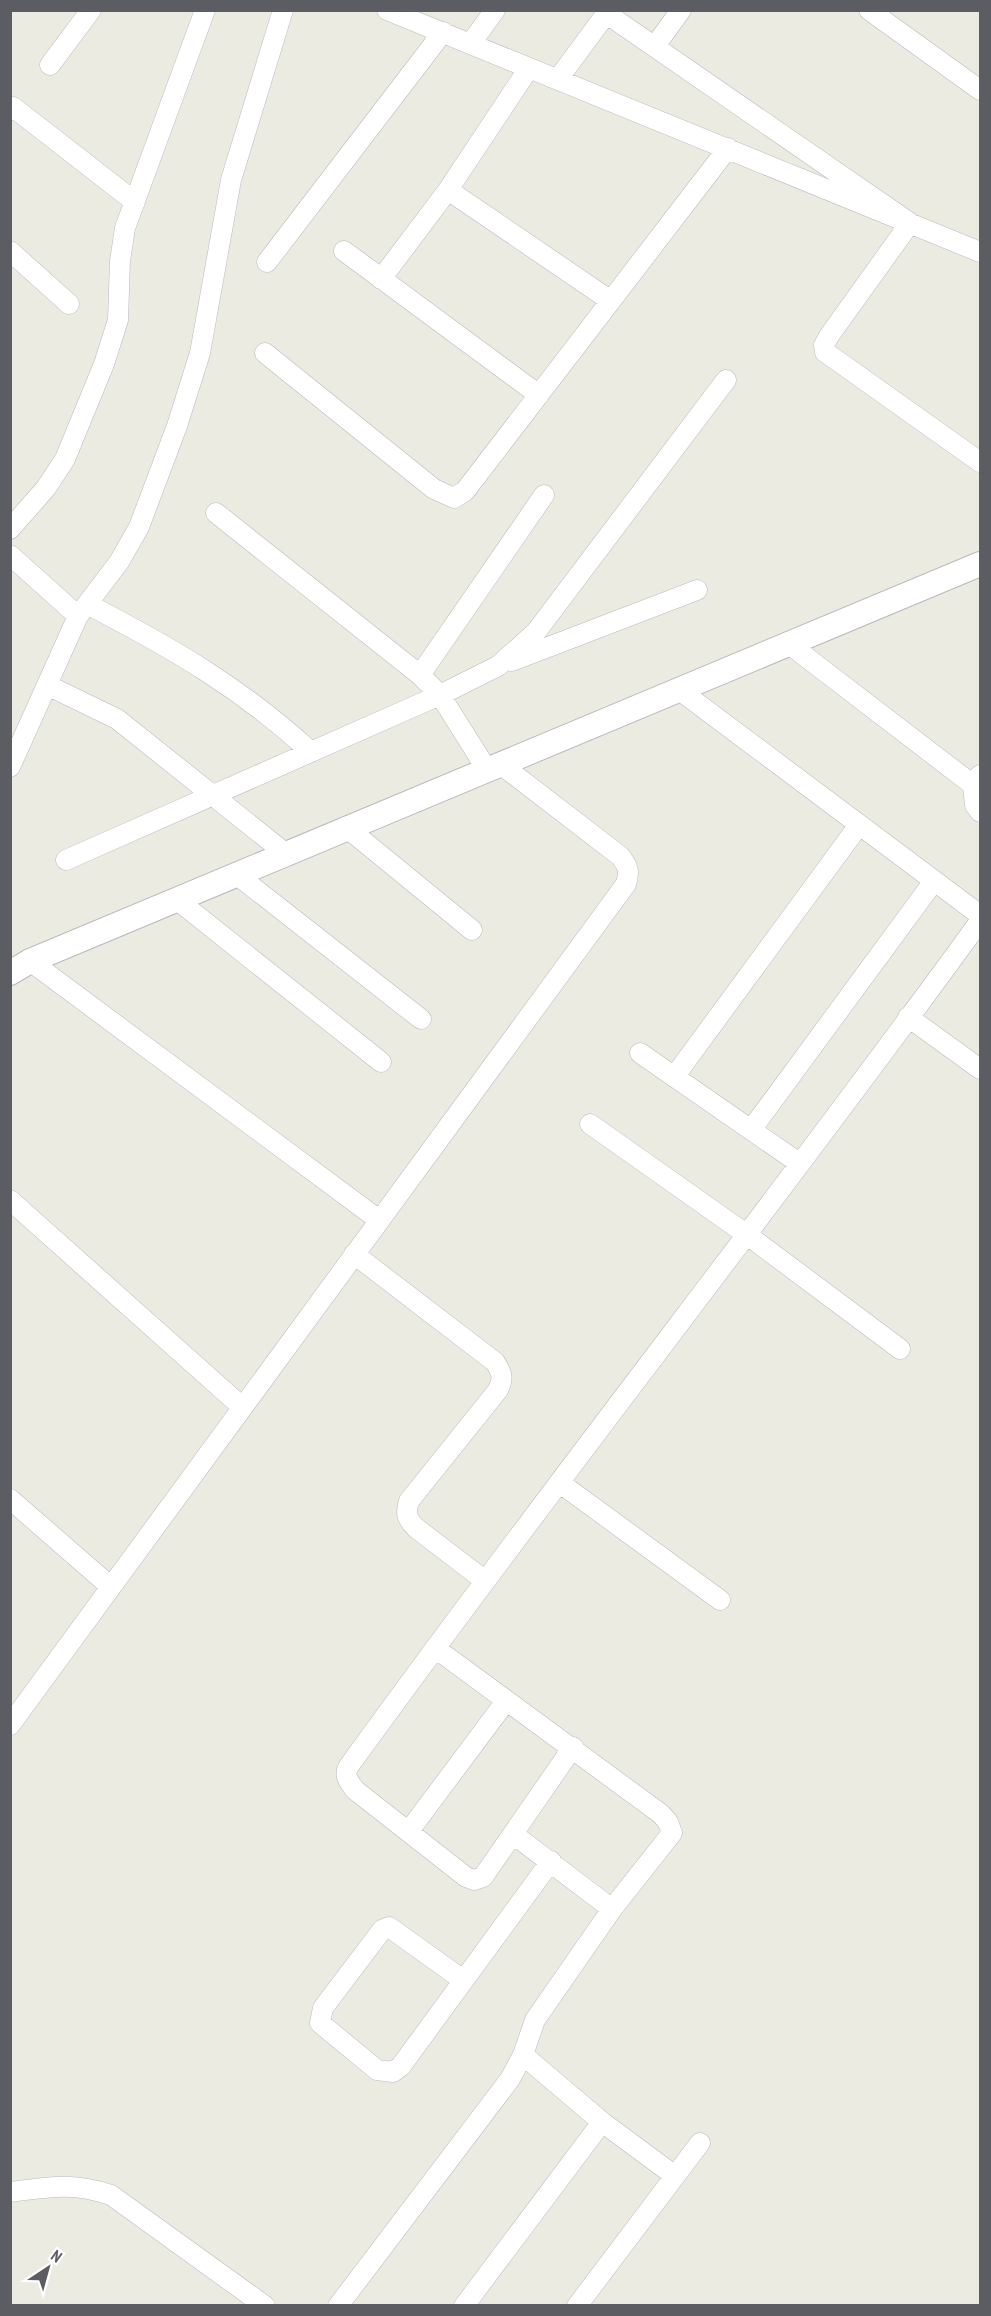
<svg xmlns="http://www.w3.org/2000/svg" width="991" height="2316" font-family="'PT Sans Narrow',sans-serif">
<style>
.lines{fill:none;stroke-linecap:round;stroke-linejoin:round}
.minor-casing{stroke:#b8b9be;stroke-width:21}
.tertiary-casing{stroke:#b8b9be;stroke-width:26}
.minor{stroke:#fff;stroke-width:20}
.tertiary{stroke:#fff;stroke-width:24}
</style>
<rect width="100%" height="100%" fill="#ecebe2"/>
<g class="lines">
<g class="minor-casing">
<path id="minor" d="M387 10 980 252
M869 10 980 90
M607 14 910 223 829 336 824 345 825 352 980 462
M471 43 495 10
M655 46 681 10
M50 65 91 10
M558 79 609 10
M10 110 13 107 135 202
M448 190 611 301
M10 251 69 304
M344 251 539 395
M267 262 443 32
M381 279 448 190 529 68
M265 353 434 489 454 498 465 491 728 148
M216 513 420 675 440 695 486 768
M10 529 46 488 65 459 104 364 118 320 120 261 125 228 205 10
M10 555 78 616
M87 604C172 648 240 687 311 752
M789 644 973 785 980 775
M512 661 697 590
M420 675 544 495
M47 685 117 719 285 853
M678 689 980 915
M10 767 78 616 119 562 139 527 177 426 200 353 231 180 283 10
M973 785 975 805 980 812
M346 827 472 930
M66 860 440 695 498 666 536 632 726 380
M236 874 421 1019
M176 899 381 1062
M30 961 379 1220
M908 1017 980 1069
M640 1053 799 1163
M674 1077 859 825
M590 1124 746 1234 900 1349
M751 1130 934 881
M10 1200 242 1407
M354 1254 495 1362C502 1373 504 1378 498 1390L409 1501C405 1514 407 1519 416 1528L484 1580
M560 1483 720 1600
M10 1499 111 1587
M10 1725 626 884C630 871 628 866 620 856L499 763
M573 1747 483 1877 474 1880 466 1877 355 1790C349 1782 343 1775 349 1766 555 1481 774 1205 980 921
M409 1831 506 1701
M513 1834 612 1909
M463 1980 389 1927 382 1930 323 2008 320 2023 377 2070 393 2072 401 2066 551 1861
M523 2055 602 2122 675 2176
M10 2192C50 2187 72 2182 111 2195L265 2306
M338 2306 510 2079 523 2055 535 2020 612 1909 672 1833 668 1822 661 1814 435 1648
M464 2306 602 2122
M577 2306 700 2143"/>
</g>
<g class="tertiary-casing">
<path id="tertiary" d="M10 973 30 961 980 564"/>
</g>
<use href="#minor" class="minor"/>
<use href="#tertiary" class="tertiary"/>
</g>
<rect width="991" height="2316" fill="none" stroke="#5b5d62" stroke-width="24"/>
<g transform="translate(48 2268) rotate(36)" stroke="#ffffff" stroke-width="4.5" paint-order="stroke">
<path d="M0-4.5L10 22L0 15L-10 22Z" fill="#5b5d62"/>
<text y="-9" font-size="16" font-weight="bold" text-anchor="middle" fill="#5b5d62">N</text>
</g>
</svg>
